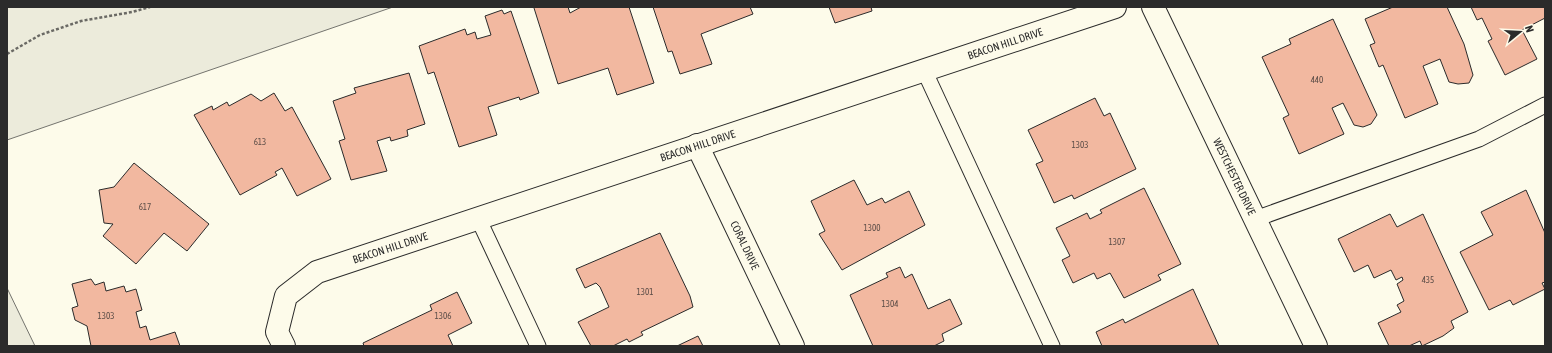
<svg xmlns="http://www.w3.org/2000/svg" width="1552" height="353" font-family="'Asap Condensed',sans-serif">
<style>
.green{fill:#ecebdb;stroke:#74746e}
.building{fill:#f2b8a0;stroke:#2b2b2b}
.lines{fill:none;stroke-linecap:round;stroke-linejoin:round}
.service-casing{stroke:#2b2b2b;stroke-width:17}
.minor-casing{stroke:#2b2b2b;stroke-width:24}
.path{stroke:#6a6964;stroke-width:2.5;stroke-dasharray:3 2;stroke-linecap:butt}
.service{stroke:#fdfbea;stroke-width:15}
.minor{stroke:#fdfbea;stroke-width:22}
.labels{text-anchor:middle;dominant-baseline:central;stroke-width:3;stroke-linejoin:round;paint-order:stroke}
.number-label{font-size:9px;fill:#5d4e48}
.street-label{font-size:11px;fill:#2b2b2b;stroke:#fdfbea}
</style>
<rect width="100%" height="100%" fill="#fdfbea"/>
<path class="green" d="M7 7H393L7 140Z
M7 288 35 346H7Z"/>
<path class="building" d="M535 7H568L570 13 581 7H629L654 83 617 95 608 68 558 84 534 8Z
M653 7H750L753 14 701 34 712 64 680 74 672 51 668 52Z
M829 7H871L872 11 835 23Z
M1393 7H1447L1464 44 1473 75 1469 83 1458 84 1449 82 1440 59 1423 66 1438 104 1405 118 1383 65 1379 67 1370 45 1375 43 1365 19Z
M1471 7H1545V18L1522 30 1537 59 1505 75 1488 41 1492 39 1482 18 1477 20Z
M502 10 504 14 511 11 539 93 520 100 519 97 488 107 497 135 459 147 434 72 428 74 419 46 465 29 467 35 475 32 477 39 491 35 485 16Z
M1333 19 1377 115 1371 124 1363 127 1354 125 1343 103 1332 108 1344 134 1299 154 1283 118 1289 115 1262 57 1291 44 1289 39Z
M409 73 425 124 407 130 408 136 391 141 390 137 377 141 387 171 351 180 339 141 345 139 333 101 356 93 354 88Z
M274 93 285 111 292 107 331 179 297 196 282 168 275 172 277 175 240 195 194 115 212 106 213 110 227 102 229 106 251 94 261 101Z
M1095 98 1104 116 1110 113 1136 169 1074 199 1072 195 1054 203 1036 164 1043 161 1028 130Z
M134 163 209 224 187 251 164 233 136 264 103 236 113 224 104 223 99 190 114 187Z
M854 180 867 205 882 198 885 203 909 191 925 225 842 270 819 234 825 231 811 201Z
M1144 188 1181 264 1158 275 1161 280 1124 298 1110 273 1097 279 1094 273 1073 283 1062 260 1070 256 1056 228 1087 213 1090 219 1102 213 1100 210Z
M1526 190 1545 233V282L1542 283 1545 289 1513 305 1510 300 1489 310 1460 252 1493 235 1481 212Z
M1390 214 1397 227 1423 214 1468 312 1451 321 1454 328 1443 336 1422 346 1420 341 1409 346H1389L1378 323 1401 312 1397 305 1404 301 1397 284 1403 280 1402 277 1396 280 1391 270 1374 278 1368 265 1354 272 1338 239Z
M660 233 690 296 693 307 641 332 643 335 629 342 627 339 613 346H591L578 322 609 307 600 287 596 283 585 288 576 269Z
M900 267 905 278 912 274 928 309 950 299 962 324 942 334 944 341 934 346H873L850 295 888 277 886 273Z
M91 279 95 285 104 282 106 291 124 286 126 292 136 289 142 310 136 312 140 328 146 326 150 340 175 332 180 346H91L87 326 75 320 72 308 78 306 72 284Z
M1193 289 1219 346H1102L1096 332 1123 319 1125 323Z
M457 292 472 323 448 335 453 346H364L363 343 432 310 430 305Z
M698 336 703 346H677Z"/>
<g class="lines">
<g class="service-casing">
<path id="service" d="M924 70 1052 346
M478 218 538 346
M1255 219 1479 139 1545 105"/>
</g>
<g class="minor-casing">
<g id="minor">
<path id="s1" d="M1153 7 1316 346"/>
<path id="s2" d="M697 145 793 346"/>
<path id="s3" d="M284 346 277 332 286 296 317 272 1115 7"/>
</g>
</g>
<path class="path" d="M7 54 40 35 81 21 132 12 150 7"/>
<use href="#service" class="service"/>
<use href="#minor" class="minor"/>
</g>
<g class="labels">
<g class="number-label">
<text x="1317" y="80">440</text>
<text x="260" y="142">613</text>
<text x="1080" y="145">1303</text>
<text x="145" y="207">617</text>
<text x="872" y="228">1300</text>
<text x="1117" y="242">1307</text>
<text x="1428" y="280">435</text>
<text x="645" y="292">1301</text>
<text x="890" y="304">1304</text>
<text x="106" y="316">1303</text>
<text x="443" y="316">1306</text>
</g>
<g class="street-label">
<text stroke="none"><textPath href="#s3" startOffset="817">BEACON HILL DRIVE</textPath></text>
<text stroke="none"><textPath href="#s3" startOffset="493">BEACON HILL DRIVE</textPath></text>
<text stroke="none"><textPath href="#s1" startOffset="188">WESTCHESTER DRIVE</textPath></text>
<text stroke="none"><textPath href="#s2" startOffset="111">CORAL DRIVE</textPath></text>
<text stroke="none"><textPath href="#s3" startOffset="169">BEACON HILL DRIVE</textPath></text>
</g>
</g>
<rect width="1552" height="353" fill="none" stroke="#2b2b2b" stroke-width="16"/>
<g transform="translate(1520 32) rotate(72)" stroke="#fdfbea" stroke-width="3" paint-order="stroke">
<path d="M0-3L7 15L0 10L-7 15Z" fill="#2b2b2b"/>
<text y="-6" font-size="11" font-weight="bold" text-anchor="middle" fill="#2b2b2b">N</text>
</g>
</svg>
